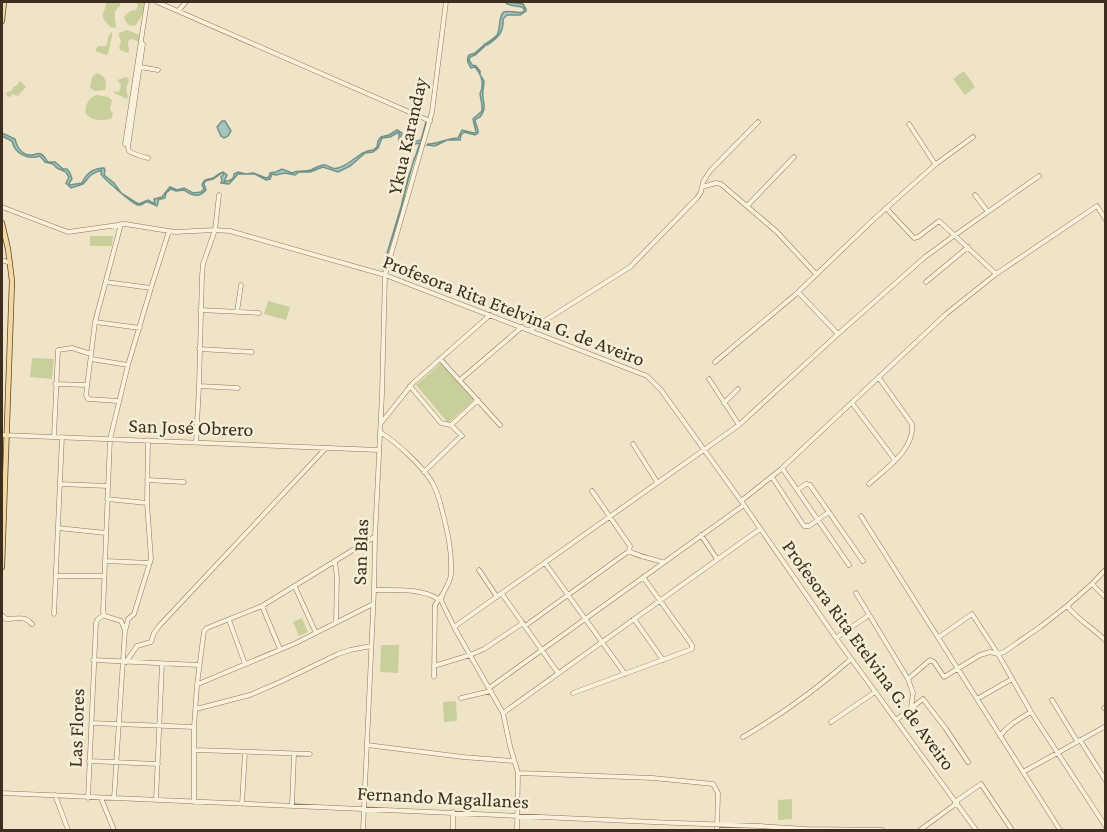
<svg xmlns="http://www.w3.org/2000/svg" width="1107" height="832" font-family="'Crimson Pro',serif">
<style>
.green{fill:#c9cf9b}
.water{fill:#a9c4bc;stroke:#6f938a;stroke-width:1.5}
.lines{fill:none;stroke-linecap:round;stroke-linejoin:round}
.minor-casing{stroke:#8d765c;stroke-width:5}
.major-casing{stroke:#5b4430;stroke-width:6}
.minor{stroke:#faf1dc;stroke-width:4}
.major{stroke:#f3d9a0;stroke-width:4.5}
.labels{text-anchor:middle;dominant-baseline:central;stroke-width:5;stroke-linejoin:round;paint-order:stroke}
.street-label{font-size:20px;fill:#3d2e20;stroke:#f7eed8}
</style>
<rect width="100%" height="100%" fill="#f0e4c8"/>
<path class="green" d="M106 2H120V6C111 13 116 20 116 28L110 27C97 12 105 17 106 2Z
M135 2H146L143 13 136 25 130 26 126 22 124 17 130 11 136 10 138 5Z
M127 30 140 35 141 38 140 42 132 39 129 40 128 43 129 52 128 53 120 50 119 48 121 41 119 36V33Z
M112 32V36L108 54 106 55 95 51 98 46H106L109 35Z
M964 71 975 87 965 95 953 79Z
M97 73C106 76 107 82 105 90L95 91 90 88 92 77Z
M126 77 128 78 129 80C127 87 125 89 128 96L127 99 114 93V91L119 92 121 85 117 80Z
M20 81 26 87 18 96 12 94 11 97 7 96 6 93 12 90 14 86H16Z
M97 95 108 97 112 100 110 109 113 114 111 119C102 120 94 122 86 114 84 106 89 97 97 95Z
M90 236H113L112 246H90Z
M268 301 290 307 286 320 264 314Z
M32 358 54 359 52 379 30 377Z
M441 363 474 400 448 423 416 385Z
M302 618 308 632 299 636 293 622Z
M381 645H399L398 673 380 672Z
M456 701 457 721 444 722 443 702Z
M792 799V819L778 820V800Z"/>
<path class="water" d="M505 2 523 4 526 9V11L520 15H507L503 19C504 32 498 38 487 45L485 44C490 41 494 39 497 35 501 29 498 15 504 12 510 10 518 14 524 12V9L522 7C516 5 509 7 505 2Z
M484 45 485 46 475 55 470 57 469 60 472 65 476 66 480 71V75L484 81C484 86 482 92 483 97 484 106 486 109 480 117L476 119 475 121 478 130V133L475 135 464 132 461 135 460 140H447L435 146 427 145 428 144C439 144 447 138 458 138L462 130 474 133 476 132 473 119 482 111V105L480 94C484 85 482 75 475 67L471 68C468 63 466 60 469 55L475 53Z
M222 121H225L231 131 228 136 224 138 221 136 217 127Z
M426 122 422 142 414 159 405 192 402 207 382 270 401 207 408 178 420 143 410 145 400 143 399 140V132L390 137 382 138 378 148 373 152 365 153 350 166 338 172 323 167 310 172H299L295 175 285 173 276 175 272 174 270 179 266 180 255 174H238L229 184 221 183 222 180 221 177 224 174 222 173 213 179 205 181 204 184 206 190C199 198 192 196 184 190L176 191 171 189 166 193 165 198 158 200V203L157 206C155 205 149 202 147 202 143 202 143 206 138 205 133 204 103 178 101 174 101 173 101 171 102 170 88 175 92 174 83 184L71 188 66 183 69 177 66 172 57 168 53 164 45 162 40 156C28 160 15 154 12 141L2 136V133L15 139C17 147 22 156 32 155 36 155 37 152 41 154 44 155 46 160 48 162H55L63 169H67L70 173 72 179 69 183 70 185 82 183C86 174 93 168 104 168L105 170 104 175 114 183 121 193 135 202 139 204 148 200 155 204 154 199 162 197 165 193 170 187 177 190 184 188 193 193 201 192 204 189 202 185C204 178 208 180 213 178 217 176 219 173 223 172L227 175 224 182C229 180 234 181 234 174L238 172 246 174 253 173 266 178 269 177 270 173 276 172 282 169 292 173C299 170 304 172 311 170 316 168 320 164 325 165 330 166 332 170 338 168 351 165 360 150 373 150L377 147 378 141 381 137 389 135 397 130 402 133 400 139 401 142 410 143 421 140Z"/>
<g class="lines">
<g class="minor-casing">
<path id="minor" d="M157 2 430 121
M178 11 186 2
M143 44 128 147 129 151C135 155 140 156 148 158
M140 67 158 70
M909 124 935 164
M125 144 147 2
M702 187 716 183 721 184 777 232 816 274
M975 195 988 212
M747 206 794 157
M2 207 68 232 125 224 175 232 215 230 230 231 385 275 647 376 661 390 744 505 836 638 976 830
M886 208 914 238 918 237 939 221 996 274
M2 260 10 263
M106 282 151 288 169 231
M926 282 968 247
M798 292 838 334
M200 310 259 313
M237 312 241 285
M95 322 140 328
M530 330 630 267 697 198 701 192 703 182 710 171 758 122
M199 349 252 352
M91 359 128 365
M440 359 500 425
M715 362 795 295 874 219 936 164 973 137
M709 379 739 425
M460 380 522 327
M55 384 87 385
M199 386 238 388
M410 386 441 423 451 425 462 436
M118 401 88 399 86 395 95 322 121 224
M724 403 738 389
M852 403 895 460
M381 423 413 383 490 315
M451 425 478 400
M380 432C396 442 424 467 433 484 437 492 440 501 442 510 448 534 452 550 451 574 450 585 442 591 441 600L454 627 503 713 510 746 518 773 517 830
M2 435 379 450
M54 436 58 350 72 348 91 354
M196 443 199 386 202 276 203 264 215 230 219 195
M633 444 657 482
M782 468 849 565
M424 472 459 438
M772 477 804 526H809L829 512
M147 480 184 482
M60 484 108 486
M869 484C885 469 915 450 912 424L879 378
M797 490 806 484 810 485 863 561
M592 491 630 546 629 551C639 557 651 558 662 562
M107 499 147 503
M741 501 780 470 946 314 996 274 1097 206 1106 220
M861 516 1060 830
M58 528 106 533
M701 535 717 559
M105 561 150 563
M335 562 337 577 336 622
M545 563 625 674
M479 570 497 597
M56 576H104
M1092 584 1106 598
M295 587 316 633
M374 590C394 590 421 588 438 599
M856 593 908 679 913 693 911 708
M502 594 558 673
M262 606 280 649
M1067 606C1078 620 1093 628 1106 641
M54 614 62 437
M2 615 6 619C17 619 24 615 32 624
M634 619 663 660
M229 620 245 664
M525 626 629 551
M454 627 739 425 838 334 925 257 955 235 1039 176
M126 628 128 619 134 614 151 559 147 503 148 440
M939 637 972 614 998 654 1031 712 1106 827
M836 638 869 615
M93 660 199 665
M126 662 137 646 151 642 154 633 160 625 326 448
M434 666 470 655 484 649 523 623
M434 677 435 605 441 596
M908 679 930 660 934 662 944 677 980 655 990 652 998 654 1004 652 1040 627 1067 606 1092 584 1106 569
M198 684 296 643 373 604
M489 688 744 505
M573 693 692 649V645L643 577
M461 698 491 691
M977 699 1012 679
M1052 700 1077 741
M1104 708 1106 710
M196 709 250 695 280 682 338 654 350 650 371 646
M503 713 760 529
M896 720 923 699 946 729 968 762
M831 722 875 692
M91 723 194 727
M1000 736C1008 725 1019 719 1031 712
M743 737C781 715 818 688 851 659
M1080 740 1106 781
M367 745 463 757 514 761
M195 750 310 754
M89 761 158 764
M1023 772 1106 726
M518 773 653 778 713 784 718 793 717 830
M2 793C254 804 507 817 760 826L806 829 883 830
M55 795 68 830
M88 798 96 623 98 619 104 615
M101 798 114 830
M114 798 125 630 121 621 105 616 103 612 110 439 128 365 151 288
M156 800 162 664
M194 802V727L197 685 204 631 207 628 262 606 374 537
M955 802 981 784 1012 830
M242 804 245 752
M292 805 294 754
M363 830 374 590 375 537 382 394 385 275 432 112 446 2
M453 830V812
M920 830 957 803"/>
</g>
<g class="major-casing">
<path id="major" d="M2 21 4 2
M2 223 8 249 12 281 2 567"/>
</g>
<use href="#minor" class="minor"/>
<use href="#major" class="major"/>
</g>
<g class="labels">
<g class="street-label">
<text transform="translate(407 136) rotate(-77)">Ykua Karanday</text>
<text transform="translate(514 310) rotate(21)">Profesora Rita Etelvina G. de Aveiro</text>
<text transform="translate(191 427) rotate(2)">San José Obrero</text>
<text transform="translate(360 552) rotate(-88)">San Blas</text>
<text transform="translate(869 655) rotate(54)">Profesora Rita Etelvina G. de Aveiro</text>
<text transform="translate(76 728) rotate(-88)">Las Flores</text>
<text transform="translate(443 797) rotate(3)">Fernando Magallanes</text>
</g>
</g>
<rect width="1107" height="832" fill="none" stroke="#3d2e20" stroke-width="6"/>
</svg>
